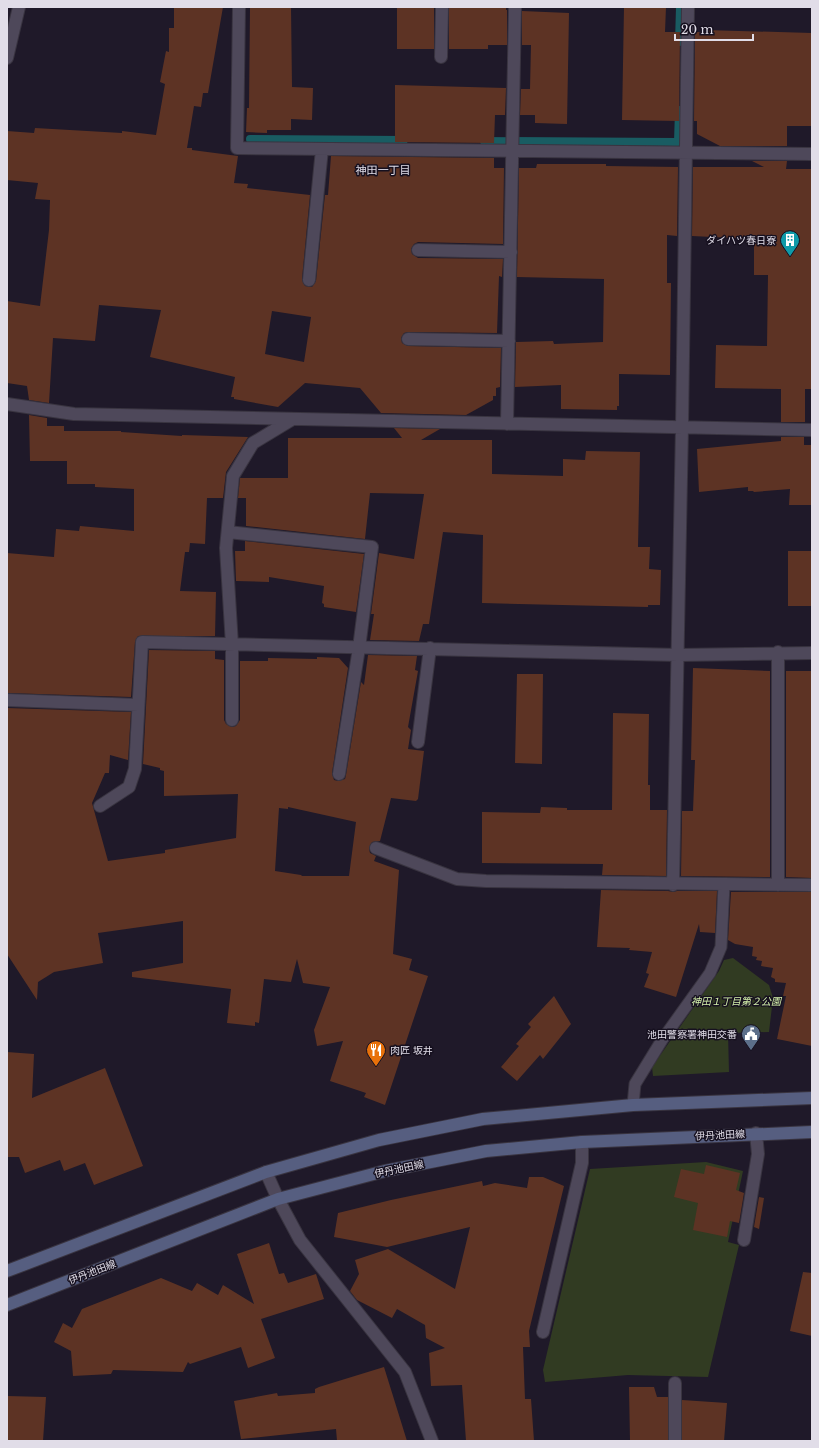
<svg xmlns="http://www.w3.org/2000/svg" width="819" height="1448" font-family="'Libre Baskerville','Noto Sans JP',serif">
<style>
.green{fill:#313b22}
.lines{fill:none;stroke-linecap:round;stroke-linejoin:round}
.stream{stroke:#195c62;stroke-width:8}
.building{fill:#5d3324;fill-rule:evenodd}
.service-casing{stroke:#393440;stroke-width:13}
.minor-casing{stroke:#393440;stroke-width:14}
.secondary-casing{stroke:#393440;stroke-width:14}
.service{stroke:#4e485a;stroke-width:11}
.minor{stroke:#4e485a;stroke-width:12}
.secondary{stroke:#565e80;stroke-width:12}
.labels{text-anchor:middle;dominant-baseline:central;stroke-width:3;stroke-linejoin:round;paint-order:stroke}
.poi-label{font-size:10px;fill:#e1dde8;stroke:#16101f;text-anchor:end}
.park-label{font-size:10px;font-style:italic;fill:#d4f0ab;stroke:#16101f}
.street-label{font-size:10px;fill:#e1dde8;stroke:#16101f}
.neighbourhood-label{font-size:11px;fill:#e1dde8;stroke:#16101f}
</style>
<rect width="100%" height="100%" fill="#1f1929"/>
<path class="green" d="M733 958 769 985 773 998 769 1032 728 1033 729 1072 653 1076 652 1067 719 971 724 960Z
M706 1162 743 1171 728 1242 739 1245 708 1377 628 1375 545 1382 543 1370 590 1169Z"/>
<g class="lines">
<path class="stream" d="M679 42 680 7
M250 139 404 140
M484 141 678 142 679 110"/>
</g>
<path class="building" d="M174 7H223L208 93H203L201 107 194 106 187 148H192V150L238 156 234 183 248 184 247 188 310 195 302 279 305 286 312 287 316 281 325 195H328L331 156 494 158V168H504L503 244 418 242 414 244 411 249 412 254 418 258 503 259 502 277 499 276 497 333 408 332 404 333 401 338 402 343 408 346 501 348 500 387 496 388V396H493V400L466 415 381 413 360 388 305 383 278 407 234 399V397H231L235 377 150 357 161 310 99 305 95 341 53 338 49 403 29 400 27 386 7 383V301L40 306 49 230 50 200 35 199 38 183 7 180V131L34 133 35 128 122 133V131L156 135 165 84 160 82 166 51 169 52V28H174ZM272 311 311 317 304 362 265 354Z
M250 7H291L292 87 313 88 312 120 291 119V130H267V133L246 132 247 108H249Z
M397 7H434V49H397Z
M449 7H506V10H507V45H488V49H449Z
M624 7H666L665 32H680L679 121 622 120Z
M522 11 569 13 567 124 535 123V115H520L521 89H530L531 45H522Z
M705 30 812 33V126H787V146H720L697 134V121H694L695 32H705Z
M395 85 506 88 505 115H495L494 143 395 142Z
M752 161H787L786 169H812V389H805V422H781V389L715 388 716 345 767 346 768 275H754V239L692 236 693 167H764Z
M537 164H606V166L678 167 677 236 667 235V283H671L670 375 619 374V406H617V410L561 409V385L515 387 516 342 553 341 554 344 603 342 604 279 517 277 519 168H536Z
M29 415 47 418V426H64V431H121V432L182 436V435L248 437 226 472 223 498H207L205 544 190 543 189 552H185L180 591 216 592 215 636H138L135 642 131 697 7 693V553L54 557 56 529 79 531 80 526 134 531V489L95 487V484H67V461H30Z
M394 428 440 429 421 440H492V474L563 476V459L585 460 586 451 640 452 638 547H650L649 569 661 570 660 605H648V607L482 603 483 535 443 532 429 624H423L419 641 370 640 374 614H371L379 553 414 559 424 494 370 493 365 539 246 526V498H238L240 478H288V438H402Z
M781 437H804V445H812V505H789L790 489 754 492 753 491H748V487L699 492 697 449 781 441Z
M245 541 364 554 356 612 324 607V604L322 603 324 586 269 577V582L236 581 235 551H245Z
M788 551H812V606H788Z
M149 650 215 651V659L224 660V720L226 724 232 727 236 726 240 720V661H268V658L317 659V657L339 658 348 668 332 773 334 780 338 781 345 779 346 775 361 682 364 685 368 655 417 656 415 670 418 671 408 727 411 730 408 749 424 751 418 799 416 801 391 798 380 841 372 842 369 849 370 853 376 856 374 861 399 870 393 954 412 959 409 970 428 976 385 1105 364 1097 366 1093 330 1081 343 1041 317 1046 314 1030 330 987 303 983 297 959 291 982 264 979 259 1023 255 1022V1026L227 1023 231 989 132 977V972L183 963V921L98 933 103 963 54 972 38 982 37 1000 7 954V708L131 712 128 760 110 755 109 773H105L92 803 108 861 165 853V850L236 838 238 794 164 796V771L160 770V768L143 764ZM288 807 356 822 349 876H302L301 875 275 871 279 808 288 809Z
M693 668 770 671V877L681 876 682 811H693L695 760H691Z
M786 671H812V878L786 877Z
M517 674H543L542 764 515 763Z
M613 713 649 714 648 785H650V810H667L666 876 602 875 603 864 482 863V812L540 813 541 807 567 808V810H612Z
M601 890 668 891 673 892 677 891H717L715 933 700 932 699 924 676 997 644 987 649 974 646 973 652 952 629 950 630 948 597 947Z
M731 892H812V1046L777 1039 786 996H783L786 983 775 982V979L771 977 773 968 761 966 762 961 756 960 757 957 752 956 753 947 735 944 728 940Z
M554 996 571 1024 543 1059 540 1055 517 1081 501 1067 519 1046 516 1044 531 1027 528 1024Z
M7 1052 34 1054 32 1098 105 1068 143 1166 94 1185 85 1163 64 1171 60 1160 25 1173 19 1157H7Z
M706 1165 740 1173 736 1190 744 1193 739 1223 730 1221 727 1237 693 1230 698 1203 674 1197 681 1169 704 1174Z
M529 1177H543L564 1186 529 1331 530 1347H523L525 1399H531L534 1441H466L462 1385 431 1386 429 1353 445 1348 426 1338 425 1325 397 1309 392 1318 357 1300 350 1291 359 1274 355 1260 388 1249 455 1289 470 1227 387 1247 334 1237 338 1213 391 1200 482 1181 483 1186 495 1183 527 1188Z
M759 1197 764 1198 759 1229 754 1227Z
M269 1243 279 1274 284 1273 288 1283 316 1274 324 1299 261 1319 275 1358 248 1368 241 1347 190 1364 188 1362 183 1372 113 1370 111 1374 73 1376 71 1351 54 1342 63 1323 72 1328 82 1309 161 1278 192 1291 197 1283 218 1295 223 1285 254 1304 237 1254Z
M803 1272 812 1273V1336L790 1331Z
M384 1367 407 1441H337L336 1429 241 1439 234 1401 277 1393 278 1396 315 1393V1389L319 1387Z
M629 1387H654L657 1397H668V1441H630Z
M7 1396 46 1397 43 1441H7Z
M682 1400 727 1403 724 1441H682Z"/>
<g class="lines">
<g class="service-casing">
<path id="service" d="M633 1105 635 1084 662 1040 710 973 721 947 724 885"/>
</g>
<g class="minor-casing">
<path id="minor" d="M239 7 237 148 812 154
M441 57 442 7
M7 58 19 7
M418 250 511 252
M309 280 322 149
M408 339 509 341
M7 404 74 414 812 430
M507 424 515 7
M228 532 372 547 359 648 339 774
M778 652V885
M7 700 138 705
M232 720V645L226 548 233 476 253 443 291 420
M418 742 430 648
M100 806 129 787 135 769 142 642 678 655 812 653
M376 848 457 879 486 881 812 885
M673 885 682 427 688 7
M266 1172 278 1199 300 1240 405 1372 432 1441
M744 1240 758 1154 756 1133
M543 1332 582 1163V1142
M675 1383V1441"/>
</g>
<g class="secondary-casing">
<path id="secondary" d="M7 1271 266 1172 379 1140 483 1119 633 1105 812 1098
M7 1305 278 1199 385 1171 486 1151 582 1142 812 1132"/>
</g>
<use href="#service" class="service"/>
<use href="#minor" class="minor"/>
<use href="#secondary" class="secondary"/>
</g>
<defs>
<g id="building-pin" transform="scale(1)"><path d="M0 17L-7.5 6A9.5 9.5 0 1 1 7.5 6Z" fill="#0f9aa8" stroke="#16101f"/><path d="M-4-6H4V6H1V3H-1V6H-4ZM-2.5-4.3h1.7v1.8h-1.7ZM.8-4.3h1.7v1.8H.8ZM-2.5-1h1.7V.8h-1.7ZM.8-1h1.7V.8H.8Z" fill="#fff"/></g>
<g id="civic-pin" transform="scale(1)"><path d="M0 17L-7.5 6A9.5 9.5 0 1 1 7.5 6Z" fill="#5c6f8a" stroke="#16101f"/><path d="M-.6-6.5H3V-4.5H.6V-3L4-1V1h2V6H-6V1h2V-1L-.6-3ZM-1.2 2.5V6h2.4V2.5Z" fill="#fff"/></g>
<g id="restaurant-pin" transform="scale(1)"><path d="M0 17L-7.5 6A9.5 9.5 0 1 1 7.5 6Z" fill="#e8710a" stroke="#16101f"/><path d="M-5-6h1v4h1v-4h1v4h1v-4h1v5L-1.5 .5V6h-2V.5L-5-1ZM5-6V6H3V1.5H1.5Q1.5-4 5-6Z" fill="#fff"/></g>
</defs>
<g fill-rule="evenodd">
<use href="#building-pin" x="790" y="240"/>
<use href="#civic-pin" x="751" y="1034"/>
<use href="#restaurant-pin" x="376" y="1050"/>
</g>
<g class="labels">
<g class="poi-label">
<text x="776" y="240">ダイハツ春日寮</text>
<text x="737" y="1034">池田警察署神田交番</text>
<text x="390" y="1050" text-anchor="start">肉匠 坂井</text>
</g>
<g class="park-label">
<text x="736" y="1001">神田１丁目第２公園</text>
</g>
<g class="street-label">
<text transform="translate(720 1135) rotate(-3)">伊丹池田線</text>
<text transform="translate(399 1169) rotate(-12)">伊丹池田線</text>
<text transform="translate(92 1272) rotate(-21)">伊丹池田線</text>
</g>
<g class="neighbourhood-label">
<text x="383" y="170">神田一丁目</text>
</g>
</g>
<rect width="819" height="1448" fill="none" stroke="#e1dde8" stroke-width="16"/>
<path d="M675 34v6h78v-6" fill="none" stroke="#e1dde8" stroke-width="2"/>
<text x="681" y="34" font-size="12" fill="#e1dde8" stroke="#16101f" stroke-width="3" paint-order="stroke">20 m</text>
</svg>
